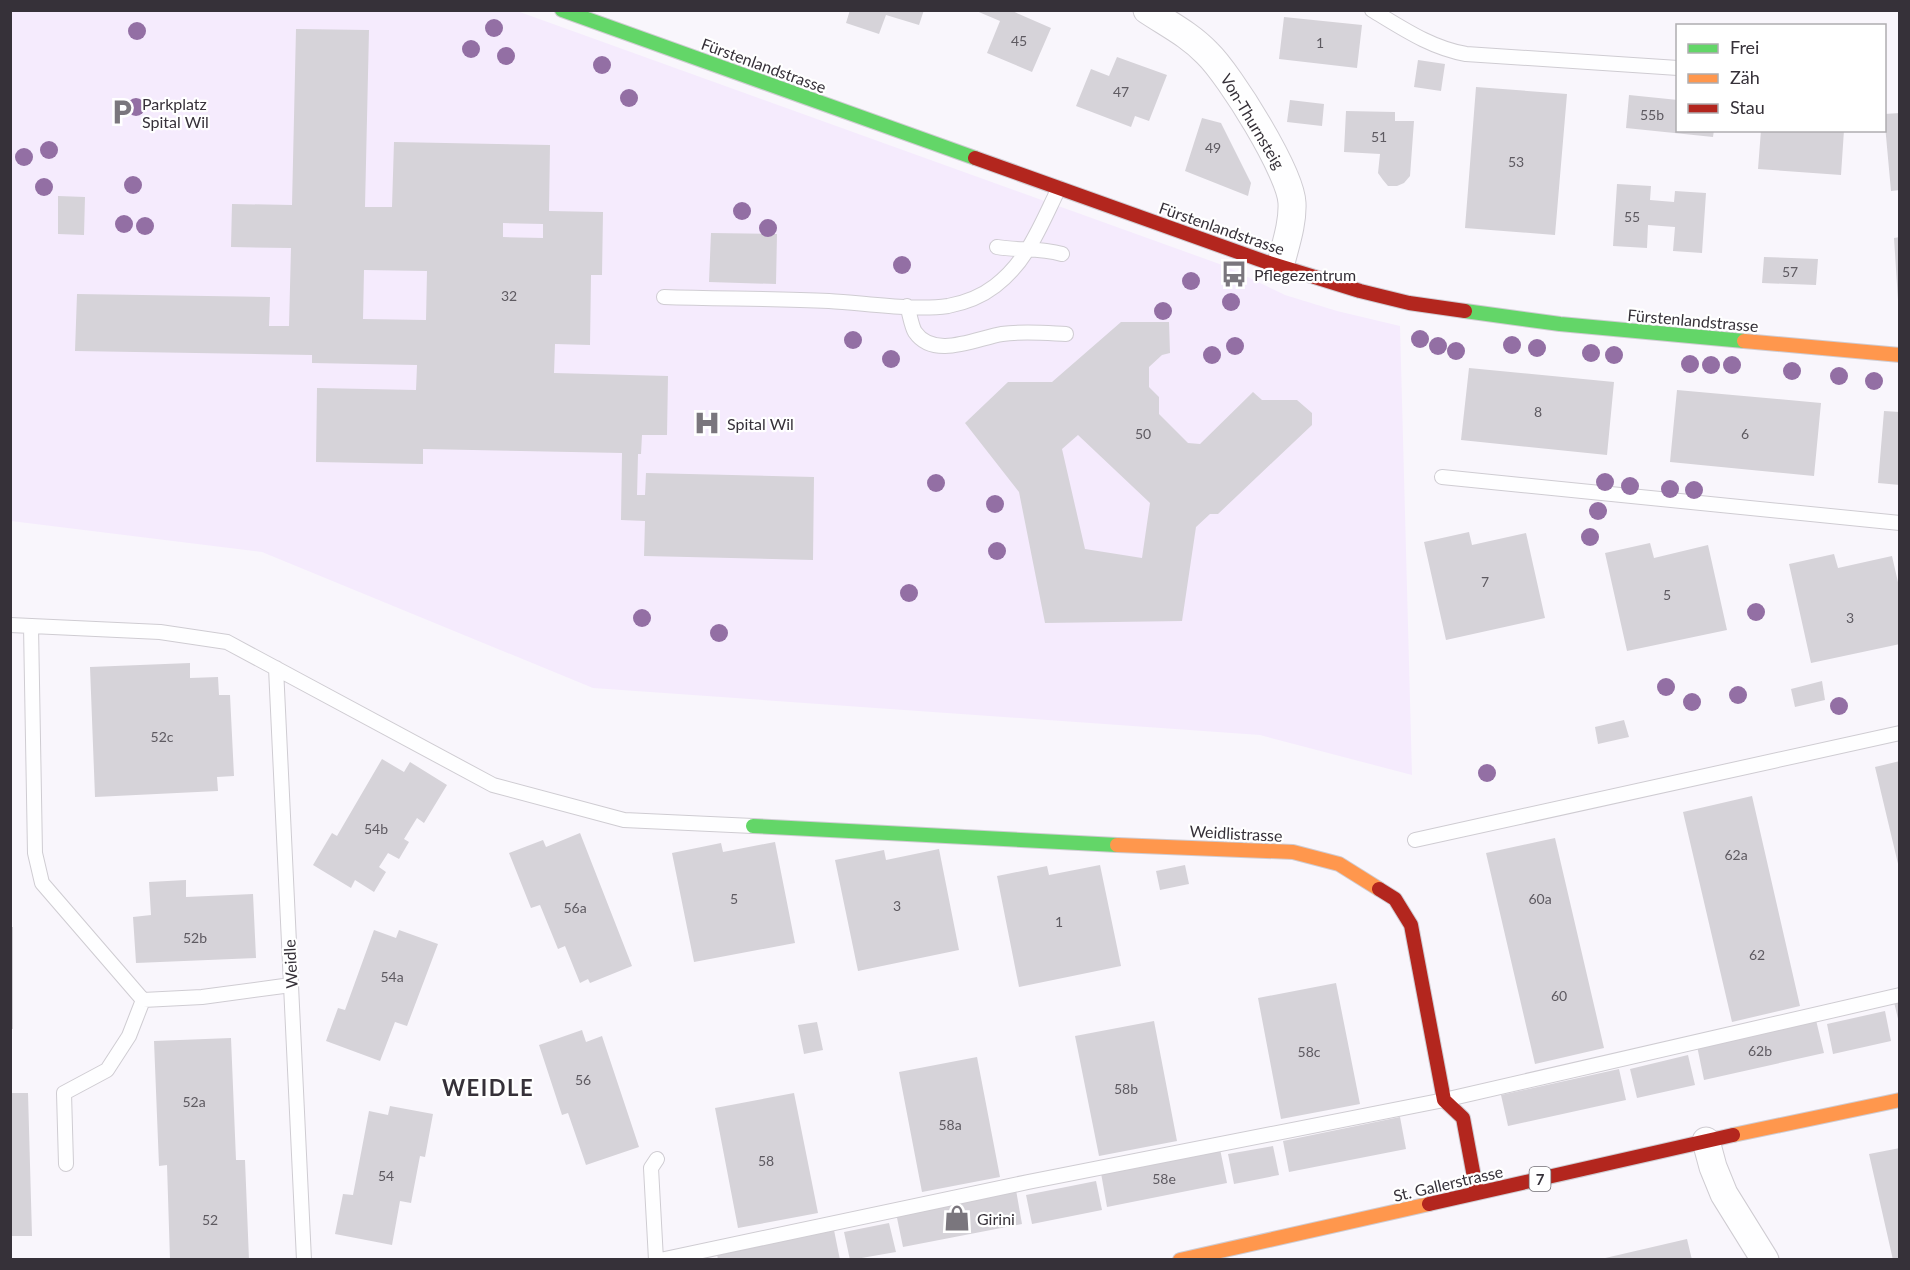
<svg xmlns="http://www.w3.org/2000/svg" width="1910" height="1270" font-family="Lato,sans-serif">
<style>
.built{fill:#f5ebfd}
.building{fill:#d6d3d9;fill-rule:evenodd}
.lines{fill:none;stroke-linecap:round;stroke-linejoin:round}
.lane-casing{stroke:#cfccd2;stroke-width:16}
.street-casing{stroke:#cfccd2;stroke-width:29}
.fast-casing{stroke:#cfccd2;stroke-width:16}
.slow-casing{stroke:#cfccd2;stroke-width:16}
.jam-casing{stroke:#cfccd2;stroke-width:16}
.lane{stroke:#fefeff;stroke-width:14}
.street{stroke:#fefeff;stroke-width:27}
.fast{stroke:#63d668;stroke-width:14}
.slow{stroke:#ff974d;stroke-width:14}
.jam{stroke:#b3261e;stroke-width:14}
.tree{fill:#936fa4}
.labels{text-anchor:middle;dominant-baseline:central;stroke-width:4.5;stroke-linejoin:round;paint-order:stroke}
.number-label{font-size:14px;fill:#5e5a61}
.shield{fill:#fff;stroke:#726f74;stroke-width:1.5}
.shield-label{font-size:15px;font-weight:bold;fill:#363139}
.street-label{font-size:16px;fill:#363139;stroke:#fff}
.poi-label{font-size:16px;fill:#363139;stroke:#fff;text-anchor:start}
.district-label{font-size:22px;font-weight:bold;letter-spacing:1.5px;fill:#363139;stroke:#fff}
</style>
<rect width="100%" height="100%" fill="#f9f6fc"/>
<path class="built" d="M11 11H517L1225 266 1285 295 1337 311 1400 326 1412 775 1260 735 593 688 262 552 11 521Z"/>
<path class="building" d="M850 10H924L919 25 886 15 879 34 846 23Z
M974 10H1010L1051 28 1032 72 987 53 1000 21Z
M1284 17 1362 25 1357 68 1279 59Z
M296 29 369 30 365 207H392L394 142 550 145 549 211 603 212 602 275H591L590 345 555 344 554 373 668 376 667 435H642L641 454H638L637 495H645L646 473 814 477 813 560 644 556 645 521 621 520 622 453 423 449V464L316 462 317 388 416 390 417 365 312 363V355L75 351 77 294 270 297 269 326H289L291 248 231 247 232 204 292 205ZM503 223 543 224V238L503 237ZM364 270 427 271 426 320 363 319Z
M1117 57 1167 75 1149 121 1135 116 1131 127 1076 106 1091 69 1109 76Z
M1418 60 1445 64 1441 91 1414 87Z
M1476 87 1567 94 1555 235 1465 228Z
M1629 95 1678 100V130H1714L1713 137 1626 128Z
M1290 100 1324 104 1322 126 1287 122Z
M1346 111 1395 112V121H1414L1410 176 1404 183 1397 186H1388L1383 180 1378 173 1380 154 1344 152Z
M1900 113V190L1891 191 1884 114Z
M1202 118 1221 123 1251 183 1248 196 1185 171Z
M1761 130H1844L1841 175 1758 169Z
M1617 184 1651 186 1650 200 1674 202 1675 191 1706 193 1702 253 1673 251 1675 227 1648 225 1647 248 1613 246Z
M58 196 85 197 84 235 58 234Z
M711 233 777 234 776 284 709 282Z
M1900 237V300H1898L1894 238Z
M1764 257 1818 259 1816 285 1762 283Z
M1121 322H1169L1170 353 1162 355 1149 367V387L1159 397V414L1188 443 1200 444 1253 392 1262 400H1297L1312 413V425L1218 514H1210L1196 527 1182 621 1045 623 1019 492 965 423 1008 382H1052ZM1078 435 1150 503 1142 558 1085 549 1062 449Z
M1469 368 1614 382 1607 455 1461 440Z
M1677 390 1821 403 1814 476 1670 462Z
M1884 411 1900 412V485L1878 483Z
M1469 532 1472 545 1526 533 1545 618 1446 640 1424 542Z
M1650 543 1654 558 1708 545 1727 630 1627 651 1605 553Z
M1834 554 1838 568 1892 556 1900 591V644L1811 663 1789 564Z
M190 663V678L218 677 219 695H230L234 776 217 777 218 791 95 797 90 667Z
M1822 681 1825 700 1795 707 1791 689Z
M1624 720 1629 737 1598 744 1595 727Z
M382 759 404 772 410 762 447 785 424 823 417 818 404 839 409 842 399 859 388 853 379 867 386 872 374 892 355 880 351 888 313 865 332 833 337 836Z
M1900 761V868H1899L1875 767Z
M1752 796 1800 1006 1732 1022 1683 812Z
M580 833 632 966 590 983 588 979 580 983 565 946 558 949 540 905 531 908 509 853 543 840 546 847Z
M1555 838 1604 1048 1535 1064 1486 853Z
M775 842 795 943 694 962 672 853 721 843 723 852Z
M939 849 959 950 858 971 835 860 884 850 886 860Z
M1100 865 1121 966 1019 987 997 876 1047 866 1049 875Z
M1185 865 1189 884 1160 890 1156 871Z
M186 880V897L253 894 256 958 136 963 133 917 151 915 149 882Z
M10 927H13V1029H10Z
M374 930 396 938 399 930 438 944 407 1026 395 1022 380 1061 326 1041 338 1008 345 1010Z
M1336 983 1360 1104 1281 1119 1258 998Z
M1900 1001V1023H1899L1894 1002Z
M1885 1011 1891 1041 1833 1054 1827 1024Z
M1816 1020 1824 1053 1704 1080 1697 1046Z
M1154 1021 1177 1141 1099 1156 1075 1036Z
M817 1022 823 1050 804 1054 798 1025Z
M582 1030 586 1042 602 1036 639 1147 586 1165 568 1113 562 1115 539 1045Z
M231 1038 236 1160H245L249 1260H170L167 1165 159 1166 154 1041Z
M1688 1055 1695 1085 1637 1098 1630 1069Z
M977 1057 1000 1177 922 1192 899 1072Z
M1619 1069 1626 1100 1508 1126 1501 1095Z
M10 1093H28L32 1236H10Z
M794 1093 818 1213 738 1228 715 1108Z
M390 1106 433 1114 425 1157 420 1156 411 1203 400 1201 392 1245 335 1234 343 1194 353 1195 369 1111 388 1115Z
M1400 1117 1406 1149 1289 1172 1283 1141Z
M1273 1146 1279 1175 1234 1184 1228 1154Z
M1900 1148V1260H1893L1869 1154Z
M1220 1149 1227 1183 1107 1207 1101 1173Z
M1096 1181 1102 1210 1032 1224 1026 1195Z
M1016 1190 1022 1224 903 1247 896 1213Z
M889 1223 896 1252 850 1260 844 1232Z
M834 1230 840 1260H718L717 1254Z
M1687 1239 1692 1260H1601V1259Z"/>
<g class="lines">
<g class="lane-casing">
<path id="lane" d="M1372 10C1402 28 1431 48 1466 54L1678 68
M997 247C1019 251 1039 247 1062 254
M664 297C719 299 774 298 829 301 865 303 914 311 948 306 964 303 982 296 995 286 1028 261 1041 224 1059 188
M907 306C910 314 911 325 915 332 934 360 977 338 1002 334 1023 331 1045 333 1066 334
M1442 477 1900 523
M10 625 160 632 227 642 493 785 624 820 753 826
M31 626 35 853 42 883 143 1000 202 997 291 985
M276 668 304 1260
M1415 840 1900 733
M66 1164 64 1093 107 1070 129 1036 143 1000
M656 1260 651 1168 657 1159
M660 1260 1028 1182 1444 1100 1900 995"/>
</g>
<g class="street-casing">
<path id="street" d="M1147 10C1168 24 1190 35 1207 53 1230 75 1291 173 1292 203 1293 224 1285 246 1280 267
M1706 1141 1713 1167 1724 1194 1765 1260"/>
</g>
<g class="fast-casing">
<path id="fast" d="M562 10 975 158
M1465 311 1560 324 1744 341
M753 826 1117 845"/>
</g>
<g class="slow-casing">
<path id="slow" d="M1744 341 1900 355
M1117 845 1293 852 1339 864 1379 889
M1733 1135 1900 1100
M1180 1260 1429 1204"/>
</g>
<g class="jam-casing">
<path id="jam" d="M975 158 1266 262 1360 291 1409 303 1465 311
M1379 889 1395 899 1411 925 1444 1100 1463 1118 1477 1193
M1429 1204 1733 1135"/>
</g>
<use href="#lane" class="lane"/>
<use href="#street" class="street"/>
<use href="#fast" class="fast"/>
<use href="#slow" class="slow"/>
<use href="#jam" class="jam"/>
</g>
<g class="tree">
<circle cx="494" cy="28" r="9"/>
<circle cx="137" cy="31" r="9"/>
<circle cx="471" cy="49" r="9"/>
<circle cx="506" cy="56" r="9"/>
<circle cx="602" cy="65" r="9"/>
<circle cx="629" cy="98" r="9"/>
<circle cx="136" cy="107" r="9"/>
<circle cx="49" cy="150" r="9"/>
<circle cx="24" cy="157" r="9"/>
<circle cx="133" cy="185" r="9"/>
<circle cx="44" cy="187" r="9"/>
<circle cx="742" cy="211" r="9"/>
<circle cx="124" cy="224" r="9"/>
<circle cx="145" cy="226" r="9"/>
<circle cx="768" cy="228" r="9"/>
<circle cx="902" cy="265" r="9"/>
<circle cx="1191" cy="281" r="9"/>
<circle cx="1231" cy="302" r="9"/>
<circle cx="1163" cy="311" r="9"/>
<circle cx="1420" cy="339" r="9"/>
<circle cx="853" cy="340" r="9"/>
<circle cx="1512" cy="345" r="9"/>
<circle cx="1235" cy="346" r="9"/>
<circle cx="1438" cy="346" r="9"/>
<circle cx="1537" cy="348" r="9"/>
<circle cx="1456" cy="351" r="9"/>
<circle cx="1591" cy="353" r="9"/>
<circle cx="1212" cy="355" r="9"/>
<circle cx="1614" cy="355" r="9"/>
<circle cx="891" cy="359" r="9"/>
<circle cx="1690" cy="364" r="9"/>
<circle cx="1711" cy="365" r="9"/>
<circle cx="1732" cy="365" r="9"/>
<circle cx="1792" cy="371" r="9"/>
<circle cx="1839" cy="376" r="9"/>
<circle cx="1874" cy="381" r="9"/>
<circle cx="1605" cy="482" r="9"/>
<circle cx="936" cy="483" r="9"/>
<circle cx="1630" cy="486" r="9"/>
<circle cx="1670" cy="489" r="9"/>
<circle cx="1694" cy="490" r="9"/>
<circle cx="995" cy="504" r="9"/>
<circle cx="1598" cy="511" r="9"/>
<circle cx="1590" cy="537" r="9"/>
<circle cx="997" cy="551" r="9"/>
<circle cx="909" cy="593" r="9"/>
<circle cx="1756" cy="612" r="9"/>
<circle cx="642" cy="618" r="9"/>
<circle cx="719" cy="633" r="9"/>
<circle cx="1666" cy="687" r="9"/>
<circle cx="1738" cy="695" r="9"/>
<circle cx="1692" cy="702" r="9"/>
<circle cx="1839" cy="706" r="9"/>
<circle cx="1487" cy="773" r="9"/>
</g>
<defs>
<g id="parking-bare" transform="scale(2.07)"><path d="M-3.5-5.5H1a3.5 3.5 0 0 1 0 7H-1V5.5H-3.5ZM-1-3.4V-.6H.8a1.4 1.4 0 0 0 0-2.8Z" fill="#7a767d" stroke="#fff" stroke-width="2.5" paint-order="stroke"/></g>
<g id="bus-bare" transform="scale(2.07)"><path d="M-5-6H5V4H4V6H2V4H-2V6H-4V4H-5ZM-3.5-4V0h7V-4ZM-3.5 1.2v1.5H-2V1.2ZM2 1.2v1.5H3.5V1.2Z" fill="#7a767d" stroke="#fff" stroke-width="2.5" paint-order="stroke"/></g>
<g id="hospital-bare" transform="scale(2.07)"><path d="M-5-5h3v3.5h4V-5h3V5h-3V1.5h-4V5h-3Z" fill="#7a767d" stroke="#fff" stroke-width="2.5" paint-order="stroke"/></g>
<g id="shop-bare" transform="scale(2.07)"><path d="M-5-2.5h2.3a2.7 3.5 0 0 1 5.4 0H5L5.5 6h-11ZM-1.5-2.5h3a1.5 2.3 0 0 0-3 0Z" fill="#7a767d" stroke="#fff" stroke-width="2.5" paint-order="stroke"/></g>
</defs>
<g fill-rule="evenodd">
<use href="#parking-bare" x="122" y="112"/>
<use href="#bus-bare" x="1234" y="274"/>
<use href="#hospital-bare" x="707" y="423"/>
<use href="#shop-bare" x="957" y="1218"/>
</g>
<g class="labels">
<g class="number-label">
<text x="1019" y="40">45</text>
<text x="1320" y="42">1</text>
<text x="1121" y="91">47</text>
<text x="1652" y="114">55b</text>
<text x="1379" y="136">51</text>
<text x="1213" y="147">49</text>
<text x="1516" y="161">53</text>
<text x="1632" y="216">55</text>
<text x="1790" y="271">57</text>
<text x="509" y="295">32</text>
<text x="1538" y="411">8</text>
<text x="1143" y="433">50</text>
<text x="1745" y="433">6</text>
<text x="1485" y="581">7</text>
<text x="1667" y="594">5</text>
<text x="1850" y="617">3</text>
<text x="162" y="736">52c</text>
<text x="376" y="828">54b</text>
<text x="1736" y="854">62a</text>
<text x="734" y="898">5</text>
<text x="1540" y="898">60a</text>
<text x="897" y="905">3</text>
<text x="575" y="907">56a</text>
<text x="1059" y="921">1</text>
<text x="195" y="937">52b</text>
<text x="1757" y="954">62</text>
<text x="392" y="976">54a</text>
<text x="1559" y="995">60</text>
<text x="1760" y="1050">62b</text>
<text x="1309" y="1051">58c</text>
<text x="583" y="1079">56</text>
<text x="1126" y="1088">58b</text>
<text x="194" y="1101">52a</text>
<text x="950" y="1124">58a</text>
<text x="766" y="1160">58</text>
<text x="386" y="1175">54</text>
<text x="1164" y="1178">58e</text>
<text x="210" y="1219">52</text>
</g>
<rect class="shield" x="1529.5" y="1167" width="21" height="24" rx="4.5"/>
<g class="shield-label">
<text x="1540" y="1179">7</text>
</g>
<g class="street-label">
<text transform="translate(764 65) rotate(20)">Fürstenlandstrasse</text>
<text transform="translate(1253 121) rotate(59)">Von-Thurnsteig</text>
<text transform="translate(1222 228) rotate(19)">Fürstenlandstrasse</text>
<text transform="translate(1693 320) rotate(5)">Fürstenlandstrasse</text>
<text transform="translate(1236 833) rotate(3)">Weidlistrasse</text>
<text transform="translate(290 964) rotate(-93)">Weidle</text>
<text transform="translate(1448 1183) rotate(-13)">St. Gallerstrasse</text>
</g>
<g class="poi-label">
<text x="142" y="103">Parkplatz<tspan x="142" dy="18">Spital Wil</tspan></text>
<text x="1254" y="274">Pflegezentrum</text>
<text x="727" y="423">Spital Wil</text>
<text x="977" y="1218">Girini</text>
</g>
<g class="district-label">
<text x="488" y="1087">WEIDLE</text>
</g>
</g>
<rect width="1910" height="1270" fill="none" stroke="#363139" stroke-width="24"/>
<rect x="1676" y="24" width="210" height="108" fill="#ffffff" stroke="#afadb0" stroke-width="1.5"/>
<rect x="1688" y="44" width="30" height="9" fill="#63d668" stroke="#afadb0" stroke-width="1.5"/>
<text x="1730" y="54" font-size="18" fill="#363139">Frei</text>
<rect x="1688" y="74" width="30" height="9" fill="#ff974d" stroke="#afadb0" stroke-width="1.5"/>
<text x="1730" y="84" font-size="18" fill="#363139">Zäh</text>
<rect x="1688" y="104" width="30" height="9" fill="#b3261e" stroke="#afadb0" stroke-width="1.5"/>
<text x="1730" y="114" font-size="18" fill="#363139">Stau</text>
</svg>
